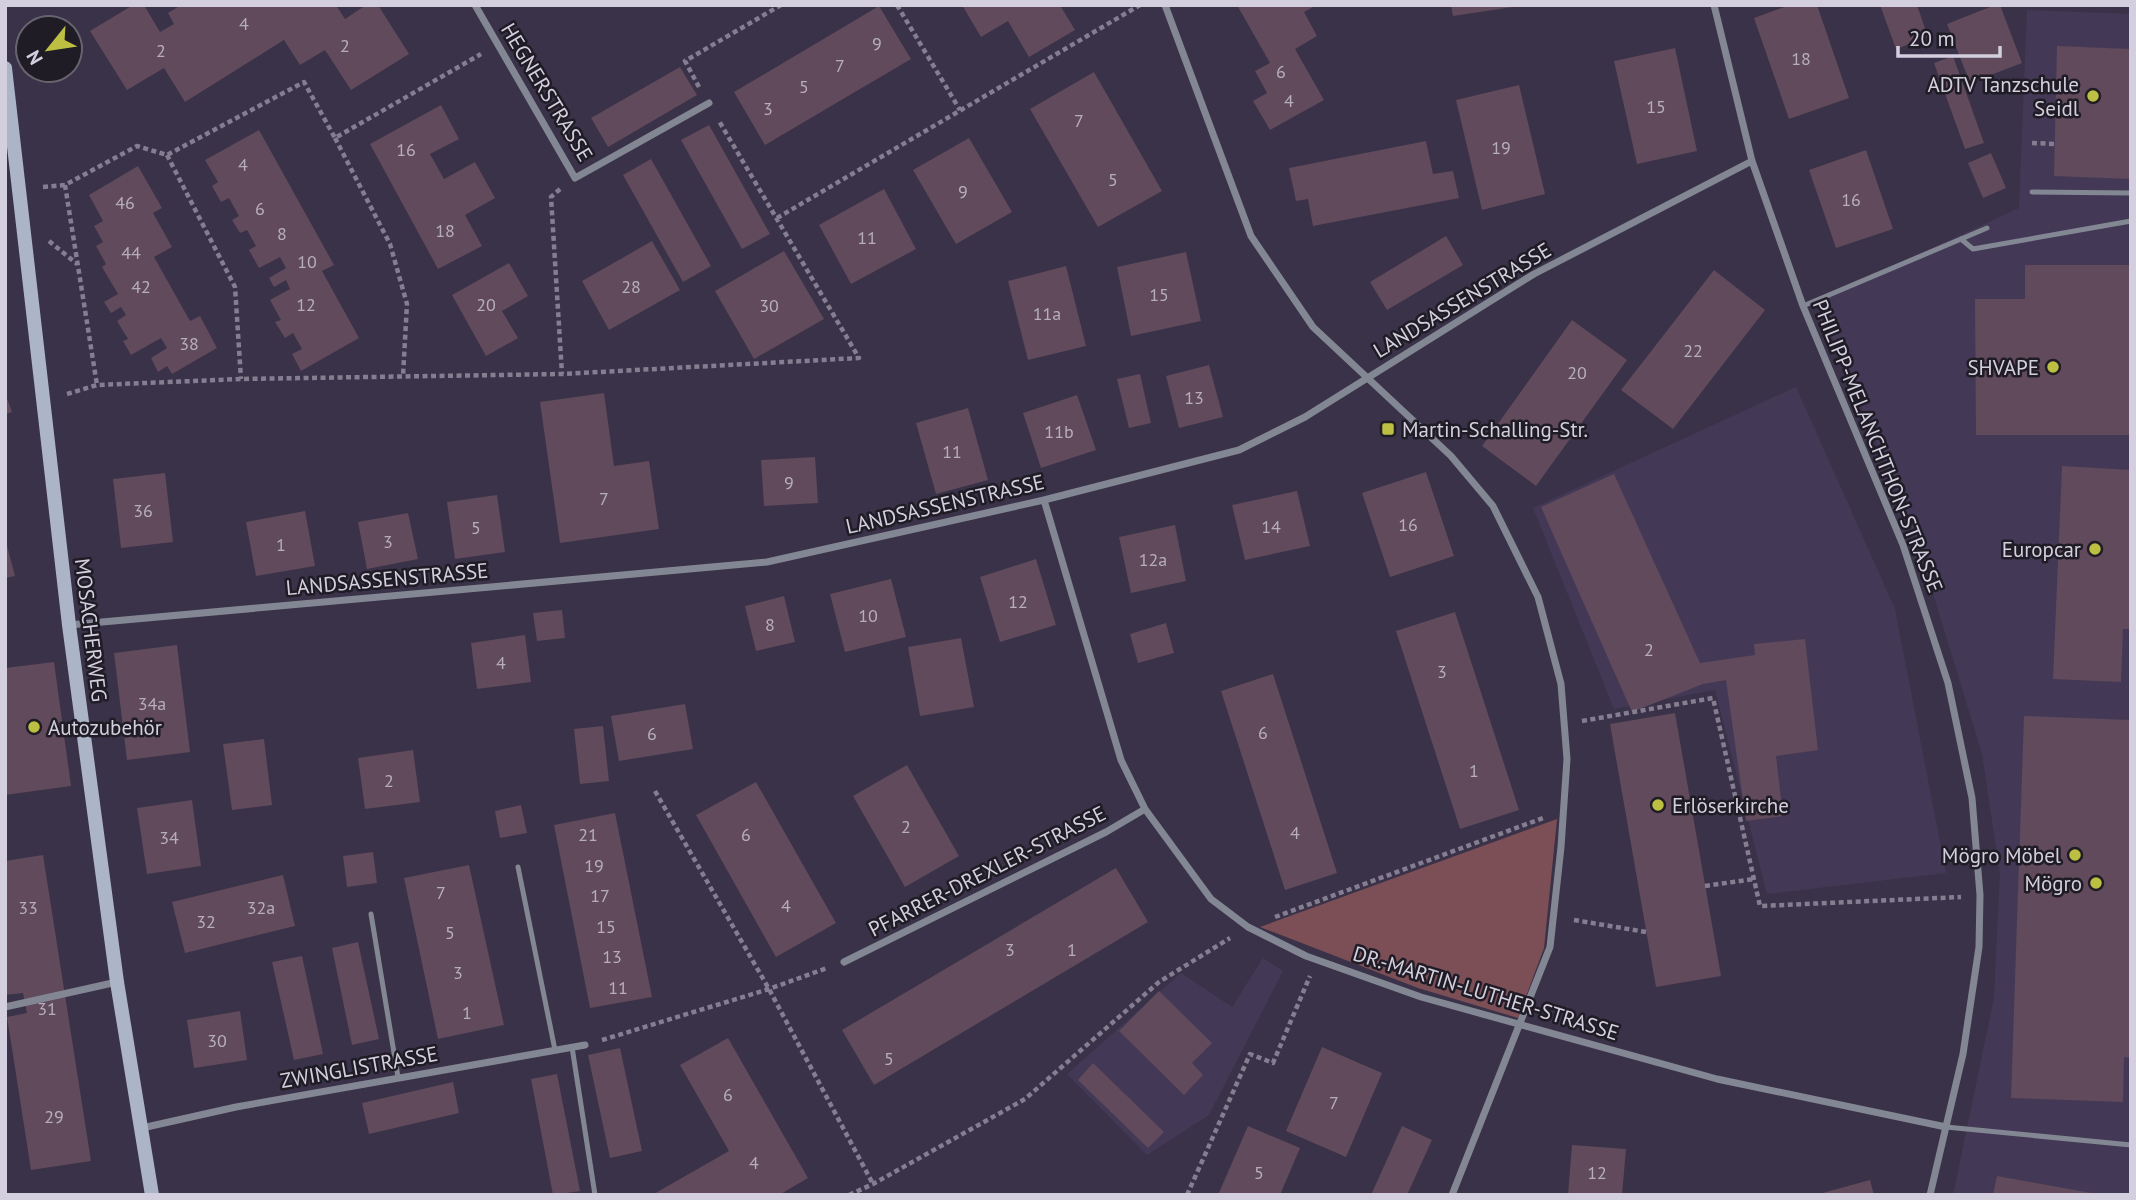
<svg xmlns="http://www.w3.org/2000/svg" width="2136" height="1200" font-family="'PT Sans',sans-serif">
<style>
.built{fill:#433956}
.green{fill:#7c4f57}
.building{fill:#604a5b}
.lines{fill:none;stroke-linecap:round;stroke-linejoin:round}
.path{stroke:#857e91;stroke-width:4.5;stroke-dasharray:5 3.5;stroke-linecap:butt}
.lane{stroke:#828793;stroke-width:5}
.street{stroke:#828793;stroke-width:7}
.secondary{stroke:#acb5c7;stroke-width:14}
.poi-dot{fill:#bdbf43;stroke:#1f1c26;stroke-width:2.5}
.labels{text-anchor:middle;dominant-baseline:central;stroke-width:5;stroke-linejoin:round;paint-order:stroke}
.number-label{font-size:18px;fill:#b7aebd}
.poi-label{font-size:21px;fill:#d4cfde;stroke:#1f1c26;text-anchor:end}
.street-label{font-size:21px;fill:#d4cfde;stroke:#1f1c26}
</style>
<rect width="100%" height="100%" fill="#3a3248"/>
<path class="built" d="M2027 10 2131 14V1195H1953L1994 998 2000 874 1982 754 1917 541 1817 301 2019 208Z
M1796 387 1895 609 1946 873 1767 894 1715 690 1614 709 1533 508Z
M1263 958 1283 971 1209 1115 1147 1155 1067 1074 1181 973 1232 1007Z"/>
<path class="green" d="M1557 819 1544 948 1518 1018 1418 988 1260 927Z"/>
<path class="building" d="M133 5H144L160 32 174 24 168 13 181 5H336L345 19 366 5H378L409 54 351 90 325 50 300 65 284 40 185 102 164 68 127 90 90 31Z
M962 5H1060L1075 30 1029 57 1008 21 981 37Z
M1237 5H1317L1304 12 1317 36 1295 49 1324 100 1270 130 1253 101 1267 93 1255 71 1270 63Z
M1451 5H1513V7L1453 16Z
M1790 5H1817L1849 98 1789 119 1754 18Z
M1880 5H1917L1928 37 1896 49Z
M1995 5H2000L2022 63 1970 83 1947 24Z
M879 6 911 59 765 145 734 92Z
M2057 46 2131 49V179L2054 176Z
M1675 48 1697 151 1637 164 1614 61Z
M1953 56 1984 143 1965 149 1934 63Z
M680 67 697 95 608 147 591 118Z
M1094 72 1162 191 1098 227 1030 109Z
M1519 85 1545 194 1482 210 1456 100Z
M441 105 459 139 430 154 444 179 475 162 495 198 465 215 482 246 438 269 370 144Z
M709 125 770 234 742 249 681 140Z
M259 130 334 265 322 271 359 338 301 371 292 354 302 349 293 333 285 338 275 322 281 320 270 300 290 289 286 280 274 287 269 278 286 268 280 257 259 268 249 250 256 246 247 230 240 233 232 220 239 216 229 198 221 202 212 186 218 182 205 160Z
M969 138 1012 212 956 244 913 170Z
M1426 141 1433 174 1453 171 1459 198 1313 226 1308 199 1296 201 1289 168Z
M1866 150 1893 229 1836 248 1809 170Z
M1991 153 2006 188 1983 198 1968 163Z
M651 159 711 266 683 282 623 175Z
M138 166 162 208 153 213 172 247 154 257 190 321 200 316 217 348 172 374 167 366 158 372 151 358 167 348 161 338 131 355 123 341 128 339 117 321 126 315 121 307 111 313 104 302 118 294 102 267 106 264 96 246 103 242 94 226 103 221 89 195Z
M884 189 916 249 851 284 819 225Z
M1446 236 1463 265 1387 310 1370 282Z
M652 241 680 290 609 330 582 281Z
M784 251 824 319 754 359 715 291Z
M1186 252 1201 321 1131 336 1117 267Z
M509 263 528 296 502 311 518 338 486 356 452 295Z
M2025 265H2130V435H1976L1975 299H2025Z
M1066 266 1086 346 1028 360 1008 281Z
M1714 270 1765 310 1673 429 1621 390Z
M1572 320 1627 360 1536 486 1482 446Z
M1209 365 1223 417 1179 428 1166 376Z
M1140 374 1151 423 1129 428 1117 379Z
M5 393 12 412 5 414Z
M604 393 614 466 649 461 659 529 560 543 540 402Z
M1077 395 1096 450 1041 468 1023 413Z
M968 408 988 480 936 494 916 423Z
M815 457 818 503 764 506 761 460Z
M2062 466 2131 470V629H2123L2121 682 2053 679Z
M1426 472 1454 556 1390 577 1362 493Z
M165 473 173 542 121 548 113 479Z
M1614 474 1700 663 1755 655 1754 644 1805 639 1818 750 1776 756 1783 816 1746 821 1726 680 1703 684 1632 712 1541 507Z
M1297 491 1310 546 1245 560 1232 505Z
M497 495 505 552 455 559 447 502Z
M305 511 315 566 256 576 246 522Z
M408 513 418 559 367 569 358 522Z
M1175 525 1186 581 1131 593 1119 537Z
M5 538 15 576 5 578Z
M1036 559 1056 625 1000 642 980 577Z
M891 579 906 637 845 652 830 594Z
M784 596 795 642 756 651 745 606Z
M562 610 565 638 537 641 533 613Z
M1455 612 1519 810 1460 829 1396 631Z
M1166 623 1174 653 1138 663 1130 634Z
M525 635 531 682 477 689 471 643Z
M961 638 974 707 920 716 908 647Z
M177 645 190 752 127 760 114 653Z
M54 662 71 786 5 795V668Z
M1273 674 1337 873 1285 890 1221 691Z
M685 704 693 749 619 761 611 716Z
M1675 713 1721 976 1656 987 1610 724Z
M2024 716 2131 720V1058L2124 1057 2123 1102 2011 1098Z
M603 726 609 781 580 784 574 729Z
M264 739 272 805 232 810 223 744Z
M413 750 420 802 365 809 358 758Z
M907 765 959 856 905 887 853 796Z
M756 782 836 923 776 957 696 815Z
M192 800 201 866 147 874 137 808Z
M521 805 527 833 500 838 495 811Z
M615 813 652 997 590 1008 554 825Z
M373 852 377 883 347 887 343 856Z
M43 855 91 1161 31 1170 7 1017 27 1013 23 993 5 995V861Z
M469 865 504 1025 438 1039 404 878Z
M1116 868 1148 922 874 1085 842 1030Z
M283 875 295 926 185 953 172 902Z
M358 942 379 1039 352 1045 332 948Z
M302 956 323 1054 294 1060 272 962Z
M1159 991 1212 1043 1192 1063 1203 1075 1184 1095 1119 1031Z
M240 1011 247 1060 194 1068 187 1020Z
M728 1038 808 1178 779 1195H652L729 1151 680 1065Z
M1322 1047 1382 1073 1346 1157 1286 1131Z
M620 1048 642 1151 610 1158 588 1055Z
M1093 1063 1164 1132 1148 1148 1078 1080Z
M557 1074 580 1191 553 1195 531 1079Z
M453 1082 459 1113 369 1134 362 1103Z
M1248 1126 1300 1148 1280 1195H1218Z
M1402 1126 1432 1140 1407 1195H1371Z
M1572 1145 1626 1149 1622 1195H1568Z
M1997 1176 2091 1193V1195H1993Z
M1870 1180 1874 1195H1819V1194Z"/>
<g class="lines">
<path class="path" d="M897 5 960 110
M699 87 685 61 781 5
M335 138 390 244 407 304 403 376
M2032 143 2055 144
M167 155 235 287 241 379
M65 185 97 385
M43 187 65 185 137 146 167 155 304 82 335 138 481 54
M560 189 551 197 562 374
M777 218 1140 5
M49 241 77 264
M67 394 97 385 241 379 562 374 859 358 719 121
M1582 721 1713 698 1760 906 1961 897
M655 791 769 989 873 1184
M1705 886 1754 879
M1275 917 1543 818
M1574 920 1646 932
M602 1040 769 989 827 968
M849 1195 873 1184 1025 1099 1159 982 1230 938
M1187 1195 1250 1054 1273 1063 1310 976"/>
<path class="lane" d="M2032 192 2131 193
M1961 239 1973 249 2131 221
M1803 306 1987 228
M518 867 555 1050
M371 914 398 1077
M572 1047 595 1195
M1946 1127 2131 1145"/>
<path class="street" d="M475 5 575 178 709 103
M1165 5 1251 236 1313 327 1451 456 1493 506 1538 597 1561 684 1567 759 1561 847 1550 947 1452 1195
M1714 5 1752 161 1803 306 1903 545 1948 683 1972 798 1980 895 1979 947 1963 1054 1930 1195
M1044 500 1121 760 1145 809 1211 899 1248 927 1306 956 1421 997 1717 1079 1946 1127
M69 625 767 562 1044 500 1239 450 1305 417 1534 274 1752 161
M844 962 1106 832 1145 809
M5 1007 117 982
M142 1128 236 1107 585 1045"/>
<path class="secondary" d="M5 68 69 625 117 982 152 1195"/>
</g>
<g class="poi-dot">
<circle cx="2093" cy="96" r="7"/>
<circle cx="2053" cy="367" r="7"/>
<rect x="1381" y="422" width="14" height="14" rx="3.5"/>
<circle cx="2095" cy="549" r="7"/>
<circle cx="34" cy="727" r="7"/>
<circle cx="1658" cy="805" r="7"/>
<circle cx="2075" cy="855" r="7"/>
<circle cx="2096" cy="883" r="7"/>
</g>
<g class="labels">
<g class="number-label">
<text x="244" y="23">4</text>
<text x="877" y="43">9</text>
<text x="345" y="45">2</text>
<text x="161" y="50">2</text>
<text x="1801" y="58">18</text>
<text x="840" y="65">7</text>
<text x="1281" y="71">6</text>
<text x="804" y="86">5</text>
<text x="1289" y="100">4</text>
<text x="1656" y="106">15</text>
<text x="768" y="108">3</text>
<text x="1079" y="120">7</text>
<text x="1501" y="147">19</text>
<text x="406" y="149">16</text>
<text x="243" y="164">4</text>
<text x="1113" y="179">5</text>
<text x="963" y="191">9</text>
<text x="1851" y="199">16</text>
<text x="125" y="202">46</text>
<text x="260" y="208">6</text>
<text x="445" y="230">18</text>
<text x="282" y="233">8</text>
<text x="867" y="237">11</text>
<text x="131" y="252">44</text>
<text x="307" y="261">10</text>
<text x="141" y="286">42</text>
<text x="631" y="286">28</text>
<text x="1159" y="294">15</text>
<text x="306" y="304">12</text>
<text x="486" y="304">20</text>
<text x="769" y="305">30</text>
<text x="1047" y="313">11a</text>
<text x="189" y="343">38</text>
<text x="1693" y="350">22</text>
<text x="1577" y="372">20</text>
<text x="1194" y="397">13</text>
<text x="1059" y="431">11b</text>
<text x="952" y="451">11</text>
<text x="789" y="482">9</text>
<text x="604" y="498">7</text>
<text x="143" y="510">36</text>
<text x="1408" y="524">16</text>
<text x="1271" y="526">14</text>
<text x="476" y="527">5</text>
<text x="388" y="541">3</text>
<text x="281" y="544">1</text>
<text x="1153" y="559">12a</text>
<text x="1018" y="601">12</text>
<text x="868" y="615">10</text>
<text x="770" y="624">8</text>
<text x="1649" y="649">2</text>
<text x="501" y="662">4</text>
<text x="1442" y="671">3</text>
<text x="152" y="703">34a</text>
<text x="1263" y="732">6</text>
<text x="652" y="733">6</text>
<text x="1474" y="770">1</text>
<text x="389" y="780">2</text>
<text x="906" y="826">2</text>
<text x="1295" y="832">4</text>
<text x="588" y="834">21</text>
<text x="746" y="834">6</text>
<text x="169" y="837">34</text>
<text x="594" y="865">19</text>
<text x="441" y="892">7</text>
<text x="600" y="895">17</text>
<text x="786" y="905">4</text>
<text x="28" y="907">33</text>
<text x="261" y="907">32a</text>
<text x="206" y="921">32</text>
<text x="606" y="926">15</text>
<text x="450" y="932">5</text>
<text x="1010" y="949">3</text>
<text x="1072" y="949">1</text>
<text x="612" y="956">13</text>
<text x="458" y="972">3</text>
<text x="618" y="987">11</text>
<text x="47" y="1008">31</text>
<text x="467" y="1012">1</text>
<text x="217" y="1040">30</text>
<text x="889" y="1058">5</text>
<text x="728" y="1094">6</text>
<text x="1334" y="1102">7</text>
<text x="54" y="1116">29</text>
<text x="754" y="1162">4</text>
<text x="1259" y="1172">5</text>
<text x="1597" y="1172">12</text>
</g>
<g class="poi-label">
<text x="2079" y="84">ADTV Tanzschule<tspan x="2079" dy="24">Seidl</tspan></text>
<text x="2039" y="367">SHVAPE</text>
<text x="1402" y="429" text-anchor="start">Martin-Schalling-Str.</text>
<text x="2081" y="549">Europcar</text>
<text x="48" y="727" text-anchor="start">Autozubehör</text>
<text x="1672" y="805" text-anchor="start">Erlöserkirche</text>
<text x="2061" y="855">Mögro Möbel</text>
<text x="2082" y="883">Mögro</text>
</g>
<g class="street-label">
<text transform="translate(547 92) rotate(59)">HEGNERSTRASSE</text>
<text transform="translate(1462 300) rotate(-31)">LANDSASSENSTRASSE</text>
<text transform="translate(1878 446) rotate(68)">PHILIPP-MELANCHTHON-STRASSE</text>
<text transform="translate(945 504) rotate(-13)">LANDSASSENSTRASSE</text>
<text transform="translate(387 579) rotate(-5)">LANDSASSENSTRASSE</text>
<text transform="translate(91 630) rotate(83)">MOSACHERWEG</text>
<text transform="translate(987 871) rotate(-27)">PFARRER-DREXLER-STRASSE</text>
<text transform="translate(1486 993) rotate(17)">DR.-MARTIN-LUTHER-STRASSE</text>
<text transform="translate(359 1067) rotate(-10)">ZWINGLISTRASSE</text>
</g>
</g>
<rect width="2136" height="1200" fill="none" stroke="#d4cfde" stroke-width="14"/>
<g transform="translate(49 49) rotate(240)"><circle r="33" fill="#1f1c26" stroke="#676470" stroke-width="2"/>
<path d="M0-5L12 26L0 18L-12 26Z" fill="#bdbf43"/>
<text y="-10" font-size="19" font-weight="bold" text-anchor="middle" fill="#d4cfde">N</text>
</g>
<path d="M1898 46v10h102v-10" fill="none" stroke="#d4cfde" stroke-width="3.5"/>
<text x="1909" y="46" font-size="21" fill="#d4cfde" stroke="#1f1c26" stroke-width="5" paint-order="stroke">20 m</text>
</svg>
